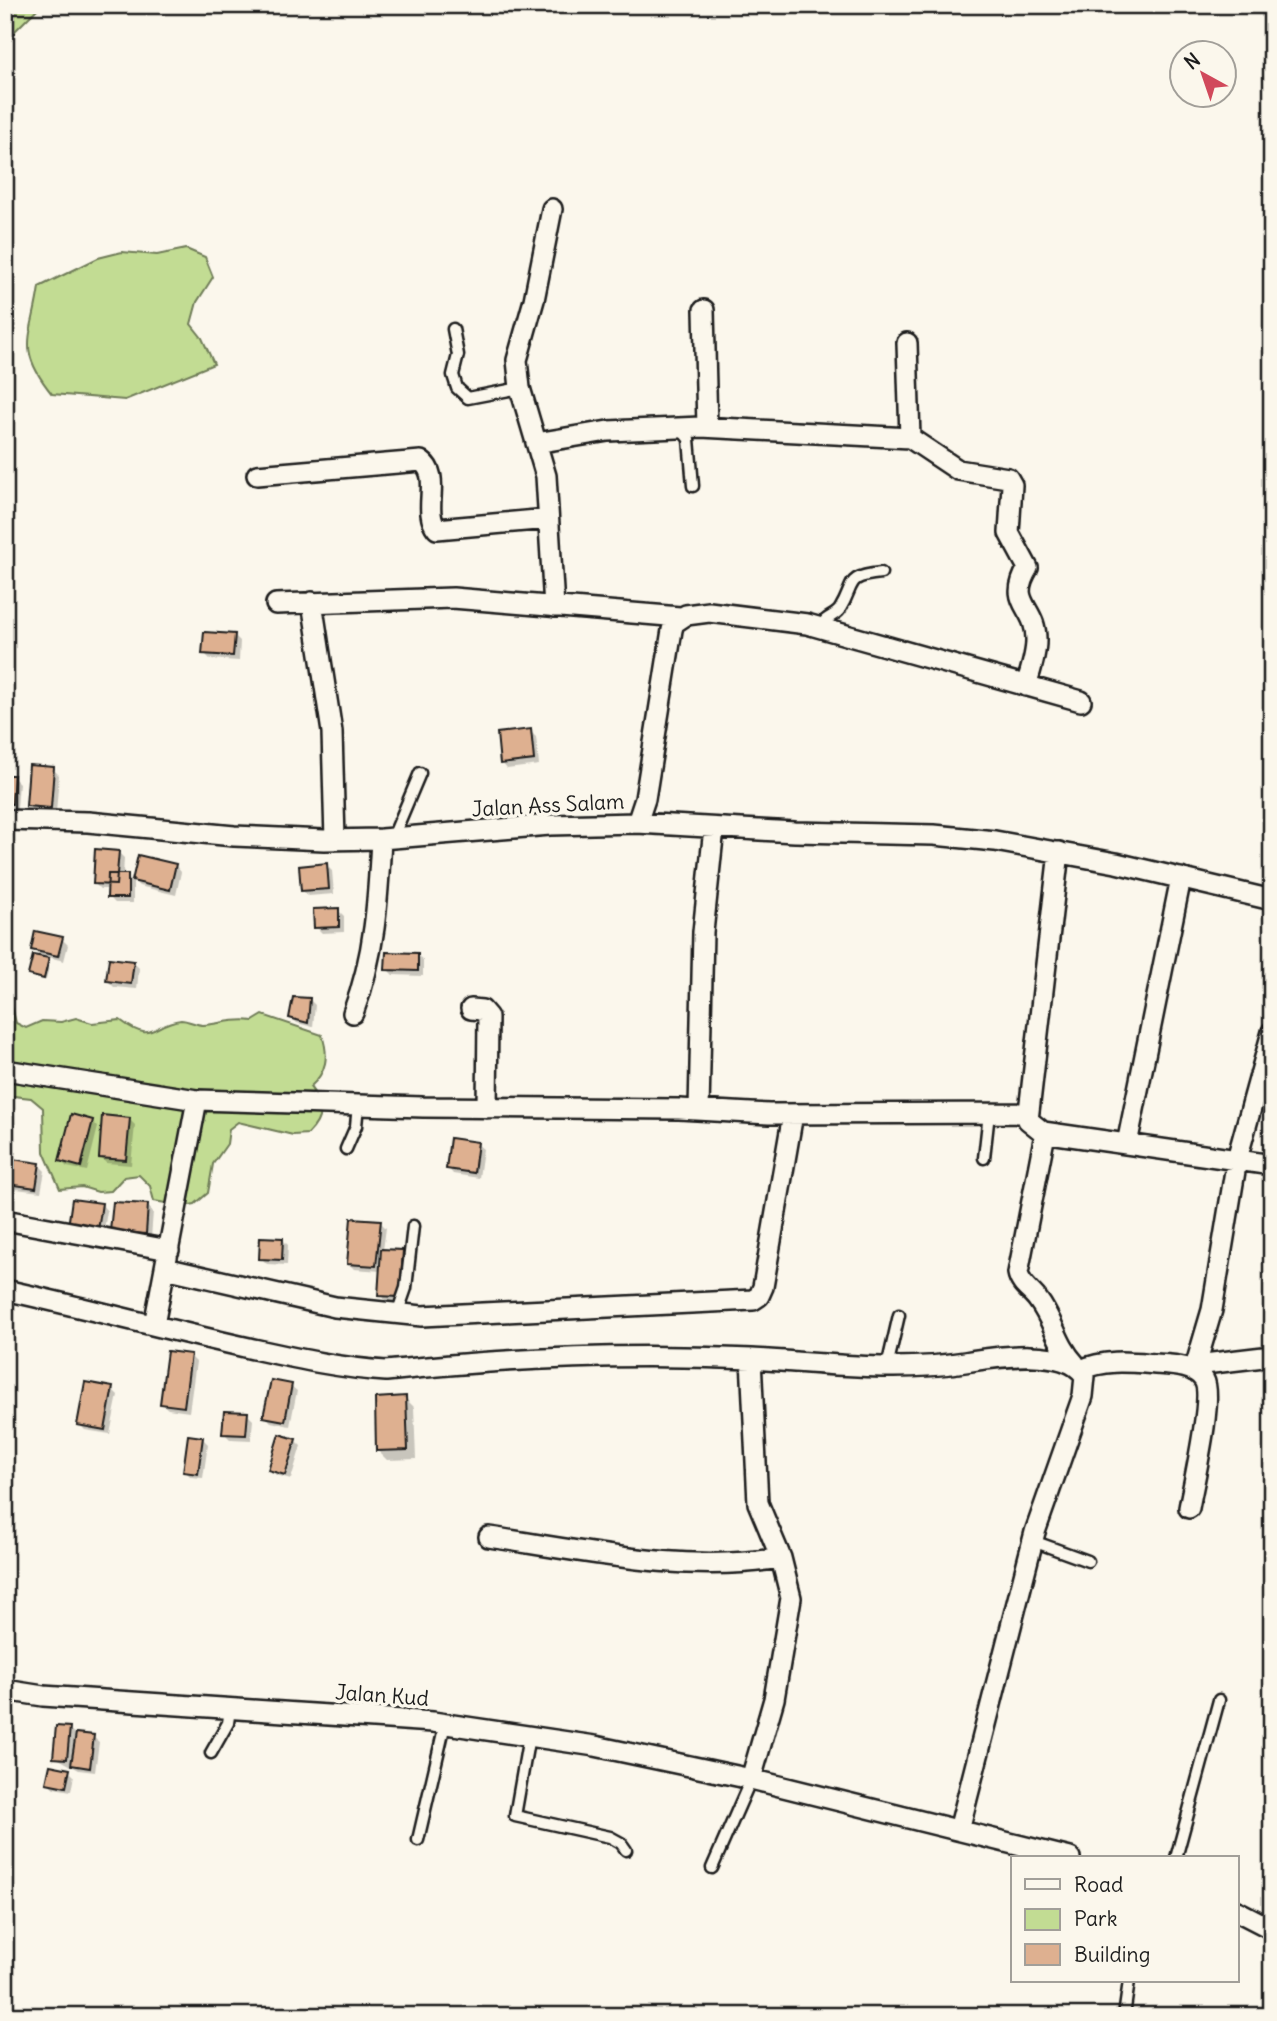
<svg xmlns="http://www.w3.org/2000/svg" width="1277" height="2021" font-family="Delius,sans-serif">
<style>
.green{fill:#c2dc93;stroke:#6f7c58;stroke-width:2}
.shadow{fill:#0003}
.building{fill:#deb090;stroke:#1c1c1c;stroke-width:2}
.lines{fill:none;stroke-linecap:round;stroke-linejoin:round}
.service-casing{stroke:#1c1c1c;stroke-width:15}
.minor-casing{stroke:#1c1c1c;stroke-width:24}
.service{stroke:#fbf7ec;stroke-width:10}
.minor{stroke:#fbf7ec;stroke-width:19}
.labels{text-anchor:middle;dominant-baseline:central;stroke-width:7;stroke-linejoin:round;paint-order:stroke}
.street-label{font-size:21px;fill:#1c1c1c;stroke:#fbf7ec}
</style>
<rect width="100%" height="100%" fill="#fbf7ec"/>
<filter id="ink" filterUnits="userSpaceOnUse"><feTurbulence type="fractalNoise" baseFrequency=".0143" numOctaves="2"/><feDisplacementMap in="SourceGraphic" scale="14" xChannelSelector="R" yChannelSelector="G"/><feConvolveMatrix kernelMatrix="1 2 1 2 8 2 1 2 1" color-interpolation-filters="sRGB"/></filter>
<g filter="url(#ink)">
<path class="green" d="M5 5 38 8 5 41Z
M186 249 205 257 213 277 197 302 191 324 202 338 214 364 125 400 52 394C15 348 32 338 39 287L98 258 122 252 157 255Z
M5 995 11 1003 16 1023 26 1028 42 1021 61 1022 76 1018 92 1023 120 1020C155 1046 151 1023 181 1020 188 1020 196 1025 203 1025 221 1024 234 1018 253 1021L263 1015 322 1035C329 1056 327 1072 310 1087 324 1104 324 1118 308 1134L293 1135 238 1122 229 1129 227 1144 213 1164 208 1193 195 1204 184 1206 154 1201 150 1186 139 1175 124 1177 111 1191 98 1192 82 1187 60 1189 44 1152 43 1108 31 1098 5 1095Z"/>
<path class="shadow" d="M234 635 240 641 239 661 210 659 204 653Z
M530 731 536 737 539 765 507 769 502 763Z
M53 769 59 775 56 813 33 811 28 805Z
M5 777H13L19 783 17 809 5 808Z
M118 852 124 858 123 876 133 882V903H115L109 897V889H100L94 883Z
M139 857 176 866 181 872 176 895 139 886 134 881Z
M326 865 332 871 334 894 308 896 303 891Z
M338 910 344 916V932L322 933 316 927Z
M62 939 68 945 64 961 44 956 50 962 46 980 32 977 30 974 42 959 33 949Z
M417 955 423 960V976L393 975 387 969Z
M133 962 139 968 137 989 114 987 108 981Z
M310 1000 315 1005 313 1027 297 1023 291 1017Z
M129 1119 135 1125 131 1165 106 1163 100 1157Z
M92 1121 98 1127 87 1171 67 1167 61 1161Z
M477 1144 483 1149 479 1178 453 1174 448 1168Z
M39 1165 45 1171 41 1192 16 1189 10 1183Z
M102 1205 107 1211 103 1236 70 1226Z
M148 1206 153 1212 151 1238 118 1236Z
M380 1222 386 1228 383 1250 402 1251 408 1257 406 1302 386 1301 380 1295 381 1271 354 1269 348 1263Z
M282 1239 288 1245 287 1265 267 1264 261 1258Z
M190 1356 196 1362 189 1412 168 1409 162 1404Z
M291 1386 297 1391 290 1426 271 1422 265 1416Z
M112 1389 118 1395 110 1434 85 1430 79 1424Z
M405 1398 414 1407 416 1459 387 1460 378 1451Z
M247 1414 253 1420 251 1440 230 1439 224 1433Z
M202 1438 208 1444 203 1478 191 1477 185 1471Z
M295 1440 301 1446 291 1479 276 1475 270 1469Z
M69 1729 75 1734 93 1737 99 1742 95 1772 79 1770 55 1757Z
M69 1771 74 1776 71 1791 54 1788 48 1783Z"/>
<path class="building" d="M204 632 235 634 233 656 202 654Z
M531 729 534 760 500 764 497 733Z
M29 765 54 767 51 808 26 806Z
M5 775H14L12 804H5Z
M95 849 119 851 116 885 93 884Z
M138 855 176 864 170 890 132 881Z
M327 863 329 889 301 891 299 866Z
M108 874H128V898H107Z
M339 908V927L314 928 313 909Z
M35 931 63 937 58 956 31 950Z
M386 952 418 953V971L385 970Z
M33 955 49 958 44 979 28 975Z
M109 958 134 961 131 984 106 981Z
M293 997 310 998 308 1023 289 1018Z
M71 1114 93 1120 81 1167 59 1161Z
M102 1115 130 1118 126 1160 99 1158Z
M450 1138 478 1142 474 1173 446 1169Z
M12 1159 40 1163 36 1188 8 1184Z
M72 1199 102 1203 98 1231 68 1227Z
M113 1202 148 1204 146 1234 110 1231Z
M351 1218 381 1220 376 1266 347 1264Z
M260 1237 283 1238 282 1260 259 1259Z
M381 1249 403 1250 400 1297 378 1296Z
M167 1351 191 1354 184 1407 160 1404Z
M271 1380 292 1384 285 1421 263 1417Z
M85 1382 113 1387 105 1430 77 1425Z
M406 1396 408 1450 376 1451 375 1398Z
M224 1411 248 1412 246 1435 222 1434Z
M279 1434 296 1439 285 1475 268 1470Z
M188 1435 203 1437 198 1474 183 1472Z
M56 1726 70 1727 67 1759 53 1758Z
M76 1733 94 1735 90 1768 71 1765Z
M50 1765 70 1769 66 1787 46 1783Z"/>
<g class="lines">
<g class="service-casing">
<path id="service" d="M453 329 458 355 453 375 457 388 468 398 520 388
M680 428 689 439 693 486
M821 627C825 616 835 617 840 609 856 583 844 577 881 573
M393 837 420 773
M346 1149 356 1126 358 1105
M984 1158 989 1113
M397 1314 406 1288 413 1226
M887 1367 899 1315
M1033 1541 1088 1561
M529 1736 515 1816 610 1837 621 1843 626 1850
M211 1753 228 1723 230 1709
M418 1840 445 1724
M1176 1858 1219 1700
M712 1868 751 1779
M1124 2016 1129 1981"/>
</g>
<g class="minor-casing">
<path id="minor" d="M552 209 534 300 517 360 520 388 546 476 554 607
M704 310 707 427
M907 343 910 438
M536 443 608 431 701 427 910 438 958 470 1008 478 1012 485 1009 533 1028 568C1006 605 1037 605 1036 641 1036 656 1030 672 1026 686
M257 475 421 461C443 476 421 510 437 529L548 519
M312 602 332 732 335 840
M276 604 453 598 680 617
M5 820 88 822 234 836 324 840 381 839 550 825 637 823 795 832 934 835 995 841 1116 863 1272 900
M637 823 645 799 672 630 674 623 686 615 709 612 807 624 1081 701
M1059 852 1028 1120 1043 1132 1044 1139 1018 1273C1020 1285 1032 1291 1038 1300 1054 1321 1057 1345 1075 1364
M471 1009 482 1010 488 1017 487 1108
M353 1013C375 956 378 899 381 839
M5 1070 197 1100 423 1107 679 1109 769 1114 1028 1113
M699 1110 703 932 714 828
M1043 1132 1272 1165
M1127 1144 1181 878
M5 1220 169 1250
M165 1268 335 1307 422 1316 753 1300 759 1296 763 1287 793 1114
M5 1290C87 1308 168 1330 249 1348 295 1358 339 1368 386 1371 507 1358 630 1353 752 1359 822 1363 895 1373 965 1362 996 1357 1066 1346 1085 1376L1083 1396 1035 1532 959 1830
M154 1325 197 1100
M1196 1365 1272 1356
M1081 1370C1105 1359 1130 1362 1155 1364 1171 1365 1195 1365 1204 1380 1214 1397 1193 1485 1189 1508
M1194 1371 1212 1310 1237 1159 1272 1032
M489 1537C584 1551 685 1574 781 1558
M5 1690 43 1696 433 1722 595 1746 751 1779 1070 1858
M751 1779 774 1699 791 1598 781 1558 758 1503 751 1359
M1237 1911 1272 1929"/>
</g>
<use href="#service" class="service"/>
<use href="#minor" class="minor"/>
</g>
</g>
<g class="labels">
<g class="street-label">
<text transform="translate(548 805) rotate(-3)">Jalan Ass Salam</text>
<text transform="translate(382 1695) rotate(4)">Jalan Kud</text>
</g>
</g>
<rect width="1277" height="2021" fill="none" stroke="#fbf7ec" stroke-width="28"/>
<rect x="14" y="14" width="1249" height="1993" fill="none" stroke="#1c1c1c" stroke-width="2.5" filter="url(#ink)"/>
<rect x="1011" y="1856" width="228" height="126" fill="#fbf7ec" stroke="#a29f99" stroke-width="2"/>
<rect x="1025" y="1879" width="35" height="10" fill="#fbf7ec" stroke="#a29f99" stroke-width="2"/>
<text x="1074" y="1892" font-size="21" fill="#1c1c1c">Road</text>
<rect x="1025" y="1909" width="35" height="21" fill="#c2dc93" stroke="#a29f99" stroke-width="2"/>
<text x="1074" y="1926" font-size="21" fill="#1c1c1c">Park</text>
<rect x="1025" y="1944" width="35" height="21" fill="#deb090" stroke="#a29f99" stroke-width="2"/>
<text x="1074" y="1962" font-size="21" fill="#1c1c1c">Building</text>
<g transform="translate(1203 74) rotate(320)"><circle r="33" fill="#fbf7ec" stroke="#a29f99" stroke-width="2"/>
<path d="M0-5L12 26L0 18L-12 26Z" fill="#d1495b"/>
<text y="-10" font-size="19" font-weight="bold" text-anchor="middle" fill="#1c1c1c">N</text>
</g>
</svg>
